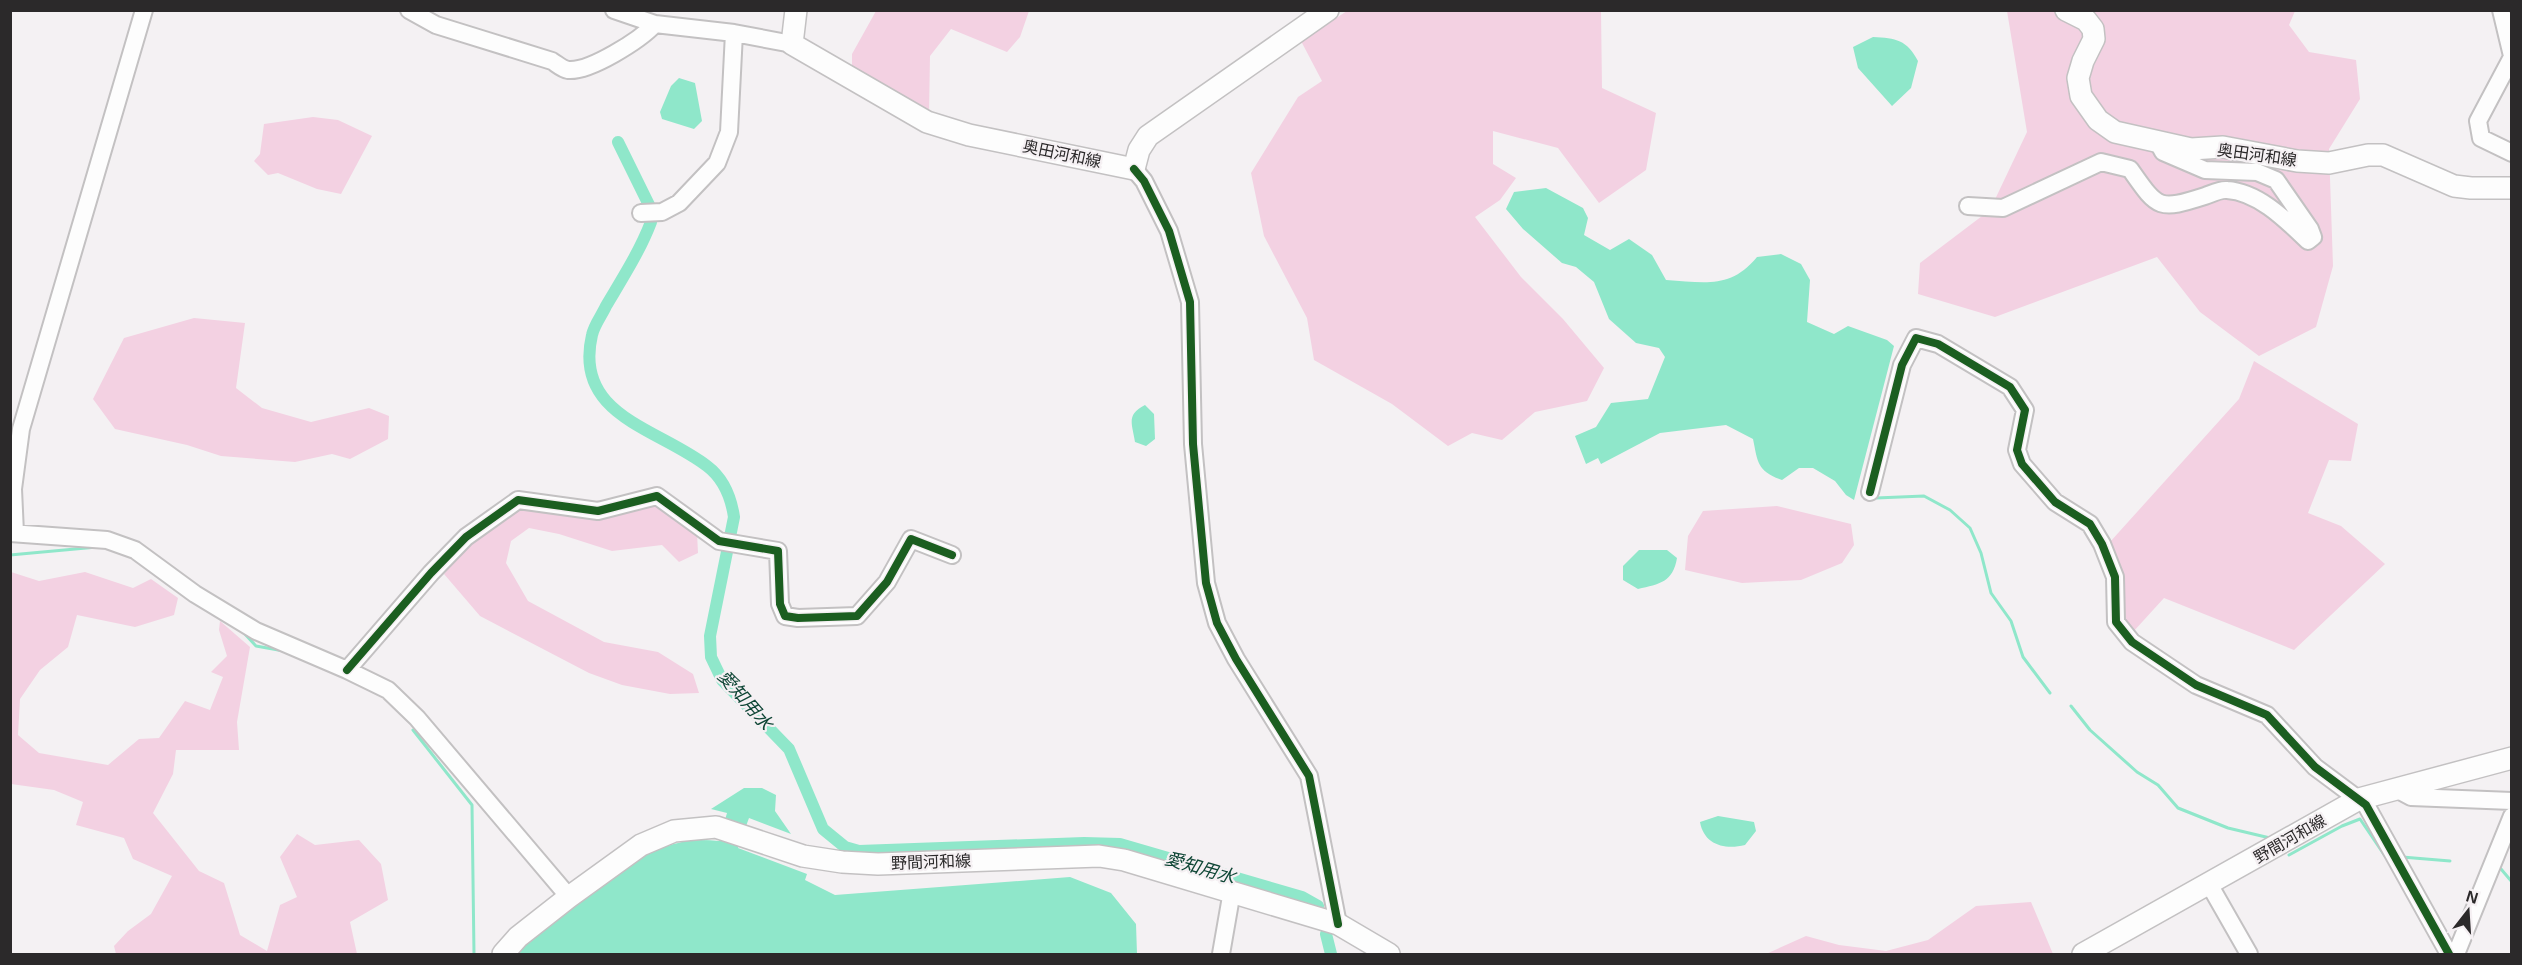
<svg xmlns="http://www.w3.org/2000/svg" width="2522" height="965" font-family="Arial,'Noto Sans JP',sans-serif">
<style>
.green{fill:#f3d1e2}
.water{fill:#8fe7ca}
.lines{fill:none;stroke-linecap:round;stroke-linejoin:round}
.stream{stroke:#8fe7ca;stroke-width:3}
.canal{stroke:#8fe7ca;stroke-width:12}
.minor-casing{stroke:#c3c1c2;stroke-width:20}
.major-casing{stroke:#c3c1c2;stroke-width:24}
.minor{stroke:#fdfdfd;stroke-width:16}
.major{stroke:#fdfdfd;stroke-width:21}
.cycleway-casing{stroke:#f5f0f3;stroke-width:11}
.cycleway{stroke:#1b5e20;stroke-width:8}
.labels{text-anchor:middle;dominant-baseline:central;stroke-width:4.5;stroke-linejoin:round;paint-order:stroke}
.street-label{font-size:16px;fill:#2b292a;stroke:#f5f0f3}
.water-label{font-size:18px;font-style:italic;fill:#0e4635;stroke:#f5f0f3}
</style>
<rect width="100%" height="100%" fill="#f4f1f3"/>
<path class="green" d="M876 11H1029L1020 37 1007 52 951 29 930 56 929 114 852 72V54Z
M1347 11H1601L1602 88 1656 113 1646 170 1599 203 1558 148 1493 131V164L1516 178 1500 200 1475 217 1521 277 1563 319 1604 368 1587 401 1535 412 1502 440 1472 433 1448 446 1392 404 1314 360 1307 318 1264 236 1251 173 1298 97 1322 81 1301 41Z
M2007 11H2295L2289 25 2309 52 2356 60 2360 99 2329 149 2333 266 2316 327 2259 356 2200 312 2157 257 1995 317 1918 294 1920 263 1990 210 2027 132Z
M313 117 338 120 372 136 341 194 317 189 278 173 268 175 254 161 260 154 264 124Z
M194 318 245 323 236 388 262 408 311 422 369 408 389 416 388 439 350 459 332 454 295 462 221 456 187 445 115 429 93 399 124 338Z
M2254 361 2358 424 2351 461 2329 460 2308 513 2341 526 2385 564 2294 650 2164 598 2133 632 2120 619 2122 577 2110 542 2239 399Z
M655 506 697 533 698 553 679 562 662 545 612 551 559 534 529 528 511 541 506 563 528 601 604 642 658 652 693 674 699 693 670 694 622 685 589 673 480 616 444 574 471 539 519 507 597 517Z
M1777 506 1851 524 1854 545 1842 563 1801 580 1742 583 1685 570 1688 536 1703 511Z
M11 572 39 581 85 572 133 588 151 579 178 598 174 615 135 627 77 615 68 647 40 670 20 699 18 735 39 753 108 765 139 739 159 738 185 701 210 710 223 677 211 672 227 656 219 630 220 621 250 647 237 722 239 750H176L173 774 153 813 199 871 224 883 240 935 267 951 280 905 297 897 280 857 297 834 315 845 359 840 381 864 388 900 350 922 357 954H116L114 946 128 931 151 914 172 876 133 859 124 838 76 825 83 802 54 790 11 784Z
M2031 902 2053 954H1766L1806 936 1839 945 1886 951 1928 940 1976 906Z"/>
<path class="water" d="M1873 37C1896 38 1907 40 1918 61L1911 88 1892 106 1858 68 1853 47Z
M679 78 695 83 702 121 694 129 662 119 660 112 671 86Z
M1546 188 1583 208 1588 218 1584 235 1610 250 1629 239 1652 255 1666 280C1703 282 1730 290 1757 257L1781 254 1801 264 1810 280 1807 322 1834 334 1848 326 1887 340 1894 346 1854 500 1846 495 1835 481 1813 468H1799L1782 480C1757 471 1758 463 1753 439L1726 425 1660 433 1601 464 1598 458 1586 464 1575 436 1596 427 1611 403 1648 399 1665 357 1659 348 1636 343 1609 319 1594 282 1576 267 1562 263 1523 229 1506 209 1514 192Z
M1145 405 1154 414 1155 439 1146 446 1135 442C1132 423 1126 415 1145 405Z
M1639 550H1667L1677 558C1673 582 1660 584 1638 589L1623 580V566Z
M744 788H762L776 795 775 811 791 834 749 818 738 848 807 874 805 880 835 895 1070 877 1111 893 1136 924 1137 954H514C556 918 623 856 678 843 692 839 705 840 719 841L727 813 711 809Z
M1718 816 1754 822 1756 831 1745 845C1725 850 1704 845 1700 822Z"/>
<g class="lines">
<path class="stream" d="M1876 498 1924 496 1950 510 1970 528 1981 553 1991 593 2011 621 2023 657 2050 693
M10 555 97 547
M243 632 256 646 284 651
M2071 706 2090 730 2137 772 2158 785 2178 808 2228 828 2270 838
M413 730 472 805 474 954
M2289 855 2342 826 2360 819 2385 856
M2402 857 2450 861
M2501 869 2512 882"/>
<path class="canal" d="M618 142 651 209V222C640 251 622 279 606 306 602 315 594 325 592 335 573 416 658 428 707 466 723 478 731 497 734 517L710 636 711 657 722 680 789 749 823 829 845 847 859 851 1084 843 1120 844 1302 897 1318 906
M1326 934 1331 954"/>
<g class="minor-casing">
<path id="minor" d="M409 10 436 25 552 61C557 64 562 69 568 70 590 72 640 40 655 24
M614 10 655 24 734 33 792 44
M2501 10 2512 56
M2512 57 2478 121 2481 138 2512 153
M1134 169 1144 181 1169 231 1190 302 1193 444 1206 583 1217 623 1236 659 1309 776 1338 924
M1968 206 2003 208 2101 162 2130 169C2158 209 2158 211 2205 196 2211 194 2220 189 2227 190 2259 192 2287 221 2308 241L2313 237 2310 229 2276 180 2257 172 2205 170 2163 152 2157 141
M641 213 662 212 679 203 717 163 729 132 734 33
M1870 492 1902 365 1916 338 1938 344 2010 387 2025 410 2017 450 2022 464 2055 502 2090 524 2102 544 2115 577 2116 622 2132 642 2196 685 2267 715 2315 767 2366 805 2449 954
M10 533 107 540 135 550 195 594 256 631 347 670 388 690 417 718 569 897
M15 533 13 489 21 429 144 10
M347 670 431 573 466 537 518 500 598 511 657 496 719 541 778 551 780 604 785 616 798 618 857 616 887 582 911 539 952 555
M2396 789 2411 797 2512 801
M2209 884 2249 954
M1221 954 1232 891
M2456 954 2512 816"/>
</g>
<g class="major-casing">
<path id="major" d="M796 10 792 44 927 122 969 135 1134 169 1139 150 1148 136 1328 10
M2066 10 2086 20 2093 29 2094 39 2083 61 2078 78 2081 96 2098 120 2115 132 2191 149 2223 147 2297 161 2329 163 2368 155H2383L2454 186 2471 188H2512
M503 954 518 937 569 897 641 845 674 831 716 827 803 856 842 862 878 864 1099 856 1124 860 1338 924 1389 954
M2083 954 2359 799 2512 758"/>
</g>
<use href="#minor" class="minor"/>
<use href="#major" class="major"/>
<g class="cycleway-casing">
<path id="cycleway" d="M1134 169 1144 181 1169 231 1190 302 1193 444 1206 583 1217 623 1236 659 1309 776 1338 924
M1870 492 1902 365 1916 338 1938 344 2010 387 2025 410 2017 450 2022 464 2055 502 2090 524 2102 544 2115 577 2116 622 2132 642 2196 685 2267 715 2315 767 2366 805 2449 954
M347 670 431 573 466 537 518 500 598 511 657 496 719 541 778 551 780 604 785 616 798 618 857 616 887 582 911 539 952 555"/>
</g>
<use href="#cycleway" class="cycleway"/>
</g>
<g class="labels">
<g class="street-label">
<text transform="translate(1062 154) rotate(12)">奥田河和線</text>
<text transform="translate(2257 155) rotate(8)">奥田河和線</text>
<text transform="translate(2290 839) rotate(-30)">野間河和線</text>
<text transform="translate(931 862) rotate(-2)">野間河和線</text>
</g>
<g class="water-label">
<text transform="translate(745 700) rotate(49)">愛知用水</text>
<text transform="translate(1200 868) rotate(16)">愛知用水</text>
</g>
</g>
<rect width="2522" height="965" fill="none" stroke="#2b292a" stroke-width="24"/>
<g transform="translate(2468 911) rotate(17)" stroke="#f5f0f3" stroke-width="4.5" paint-order="stroke">
<path d="M0-4.5L10 22L0 15L-10 22Z" fill="#2b292a"/>
<text y="-9" font-size="16" font-weight="bold" text-anchor="middle" fill="#2b292a">N</text>
</g>
</svg>
